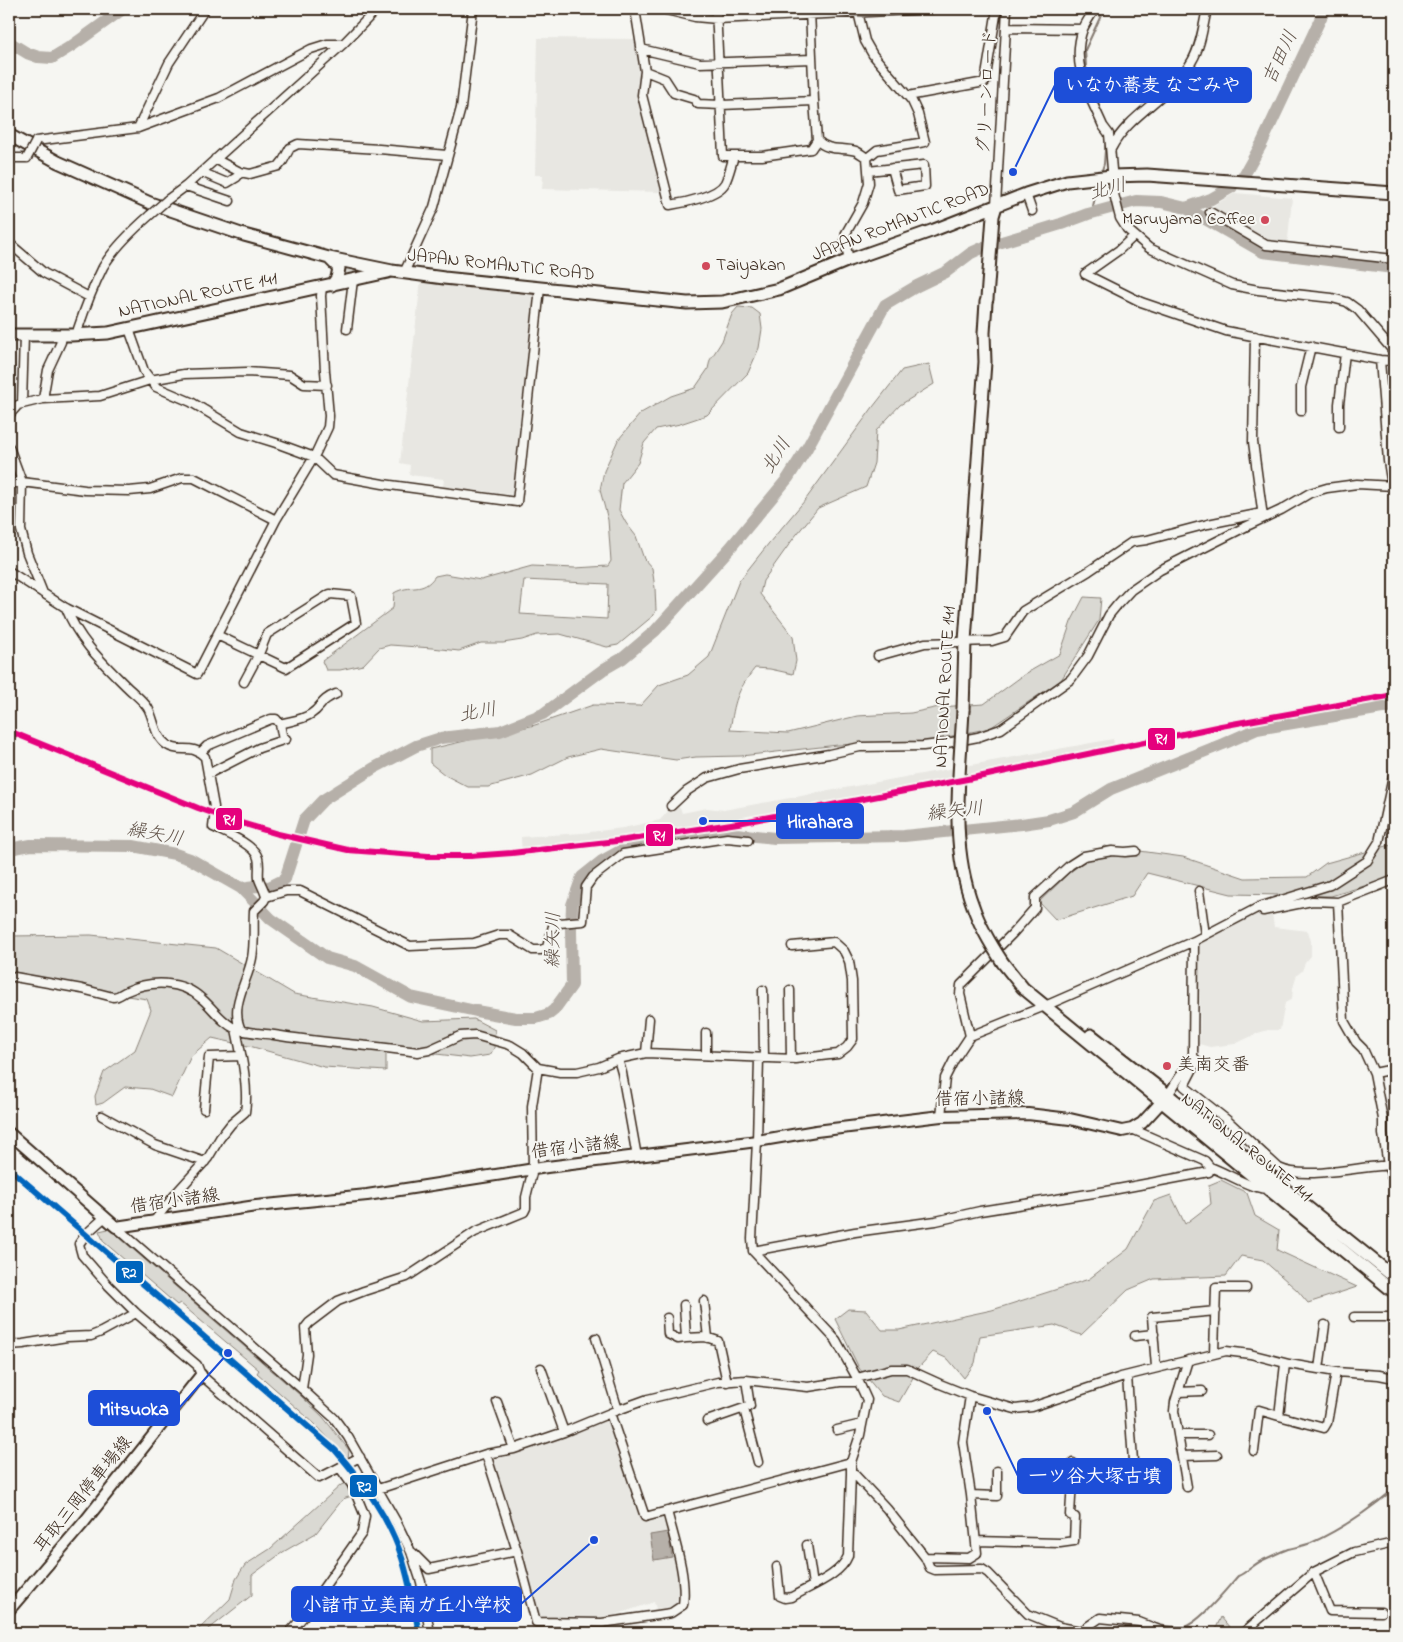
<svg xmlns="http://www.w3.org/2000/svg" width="1403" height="1642" font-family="'Indie Flower','Klee One',sans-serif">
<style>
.built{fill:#e8e7e2}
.green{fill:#dad9d3;stroke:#8a8278;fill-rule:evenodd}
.water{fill:#b6b0a9;stroke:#857a71}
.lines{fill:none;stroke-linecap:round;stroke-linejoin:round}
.stream{stroke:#857a71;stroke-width:2}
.river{stroke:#b6b0a9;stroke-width:12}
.minor-casing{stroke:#3b2a1e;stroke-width:11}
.major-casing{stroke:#3b2a1e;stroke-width:14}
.highway-casing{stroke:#3b2a1e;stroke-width:15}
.minor{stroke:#f6f6f2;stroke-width:8}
.major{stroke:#f6f6f2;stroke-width:10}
.highway{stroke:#f6f6f2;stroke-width:11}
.minor-bridge-casing{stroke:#3b2a1e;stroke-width:11;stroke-linecap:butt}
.highway-bridge-casing{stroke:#3b2a1e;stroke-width:15;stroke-linecap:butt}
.minor-bridge{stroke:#f6f6f2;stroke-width:8}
.highway-bridge{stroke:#f6f6f2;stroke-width:11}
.rail-1-casing{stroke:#f6f6f2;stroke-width:10}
.rail-2-casing{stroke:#f6f6f2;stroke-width:10}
.rail-1{stroke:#e5007d;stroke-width:6}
.rail-2{stroke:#0065bd;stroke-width:6}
.poi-dot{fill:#d1495b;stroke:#f6f6f2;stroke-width:2}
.labels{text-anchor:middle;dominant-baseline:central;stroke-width:4;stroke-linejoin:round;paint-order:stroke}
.street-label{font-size:18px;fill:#3b2a1e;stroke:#f6f6f2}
.poi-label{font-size:18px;fill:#3b2a1e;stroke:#f6f6f2;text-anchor:start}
.water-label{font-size:19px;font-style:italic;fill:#605248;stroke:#f6f6f2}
.leader{fill:none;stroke:#1d4ed8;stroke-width:2}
.callout-dot{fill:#1d4ed8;stroke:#f6f6f2;stroke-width:2}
.callout{fill:#1d4ed8;stroke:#1d4ed8;stroke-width:2}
.callout-label{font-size:19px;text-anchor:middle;font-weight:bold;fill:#fff}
.line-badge{stroke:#f6f6f2;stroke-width:2}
.badge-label{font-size:14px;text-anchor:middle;font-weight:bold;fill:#fff}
</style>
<rect width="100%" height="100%" fill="#f6f6f2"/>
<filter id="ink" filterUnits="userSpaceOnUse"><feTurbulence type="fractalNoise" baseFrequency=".02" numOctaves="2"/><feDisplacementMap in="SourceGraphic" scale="10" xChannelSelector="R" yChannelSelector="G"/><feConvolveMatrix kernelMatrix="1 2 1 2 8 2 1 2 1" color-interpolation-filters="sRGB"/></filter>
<g filter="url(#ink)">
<path class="built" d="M538 38 638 39 642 65 640 97 661 192 542 189 543 175H535Z
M1235 193 1292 198 1287 249 1259 240 1210 208Z
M421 279 538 293 514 495 443 487 444 479 409 475 410 465 400 463Z
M1113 739 1116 752 937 789 676 837 553 852 522 858 521 837 582 833 623 828 660 820 670 809 680 807 682 813 707 808 724 810Z
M1258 913 1262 915 1272 913 1274 927 1308 931 1311 941V956L1305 963 1302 971 1297 975 1293 988 1292 999 1285 1003 1280 1030H1268L1258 1033 1235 1044 1210 1047 1199 1044 1200 1023 1198 943 1250 915Z
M608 1417 644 1518 667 1513 677 1562 682 1598 675 1606 656 1609 654 1602 609 1617 592 1619H538L492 1457 538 1444 584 1428Z"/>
<path class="green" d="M341 265 374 272 340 277Z
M738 307 752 308 760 314 762 329 759 348 748 373 707 415 680 424 656 429 644 443 638 463 622 483 619 510 626 523 636 536 644 559 652 568 655 588 656 610 654 615 618 645 607 647 560 634 537 635 522 640 503 643H481L459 651 432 648 390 645 379 648 363 665 340 670H326L322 661 393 608 394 593C411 583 422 595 435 576L445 574 481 580 532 566 575 568 608 566 611 561 608 520 600 490 604 471 618 440 641 413 671 396 695 388 708 369 710 360 722 341 732 314ZM524 580 608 584 607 619 520 614Z
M929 364 934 384 900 405 876 431 874 463 866 487 818 508 793 539 763 581 760 594 793 636 796 661 793 674 770 669 755 668C736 692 735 701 730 730L788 733 857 716 911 713 939 707 984 704 1025 674 1060 654 1071 622 1084 597 1101 598 1099 620 1061 680 990 728 924 742 838 745 741 756 696 757 676 760 601 749 568 757 532 775 488 787H468L445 775 430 763V749L535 725 593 705 640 706 659 685 688 675 709 657 739 581 769 543 806 499 873 407 902 370Z
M1394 844V877L1331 896 1231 894 1147 873 1132 896 1056 920 1039 902 1069 873 1104 846 1183 857 1245 878 1307 877 1326 863Z
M91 935 216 948 294 994 373 1007 423 1021 474 1019 495 1030 494 1048 490 1055 470 1058 386 1048V1071L324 1067 253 1047 212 1038 191 1056 172 1097 150 1089 125 1087 103 1103 96 1105 95 1096 104 1072 135 1050 151 1010 147 999 114 994 85 986 9 971V936Z
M1221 1180 1247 1193 1255 1216 1279 1230 1277 1250 1357 1287 1308 1303 1297 1290 1263 1260 1241 1256 1226 1276 1154 1279 1128 1290 1081 1335 1054 1325 980 1336 975 1363 964 1378 948 1359 933 1352 919 1367 899 1402 882 1396 859 1368 835 1319 848 1309 866 1310 882 1330H899L992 1310 1089 1279 1128 1249 1154 1201 1171 1195 1185 1224 1211 1204 1209 1185Z
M108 1229 112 1231 301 1396 323 1417 349 1450 348 1459 315 1424 257 1373 259 1370 180 1303 177 1305 104 1242 99 1231Z
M354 1480 363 1492 343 1499 316 1533 283 1552 252 1575V1595L204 1633H192L198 1630 230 1599 236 1579 245 1565 270 1549 341 1485Z
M1221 1617 1234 1633H1214Z"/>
<path class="water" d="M668 1532 672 1557 654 1560 650 1535Z"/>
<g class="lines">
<path class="stream" d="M1102 114 1086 67 1085 50 1104 9
M1101 173 1104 164 1106 136
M1088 214 1092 211 1098 183
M1148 1622C1158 1625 1172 1629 1183 1627 1199 1624 1227 1588 1238 1576 1246 1573 1254 1564 1263 1560 1272 1556 1280 1552 1288 1549 1296 1547 1303 1546 1311 1543 1340 1530 1369 1510 1394 1489"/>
<path class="river" d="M9 42 27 53 38 57 52 58 73 45 123 9
M1243 177 1261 145 1325 9
M1186 208 1211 199 1232 187
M9 849 31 845 133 846 175 854 190 859 241 888 271 919 327 958 355 966 411 997 476 1011 516 1018H536L549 1014 554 1010 572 985 571 930 572 905 582 877 602 861 622 850 726 833 775 838 904 836 1022 824 1049 820 1074 812 1111 789 1223 744 1257 729 1394 706
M241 888 256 886 269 887 285 879 304 820 323 800 374 768 416 746 441 738 500 731 543 714 604 669 623 658 655 631 730 548 788 478 807 448 885 305 917 286 946 272 971 253 982 248 1061 224 1088 214 1136 201 1161 202 1186 208 1263 252 1394 268"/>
<g class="minor-casing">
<path id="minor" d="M635 9 645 71 665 79 674 93 694 99 698 104 721 105 814 101
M662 9 695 17 717 19 933 9
M716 9 723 156H762L811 149 817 140
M1095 9C1091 15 1086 22 1083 29 1070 65 1089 94 1103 126L1109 134 1114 194 1120 218 1127 229 1149 248 1232 285 1258 290 1332 298 1347 302 1358 310 1394 352
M810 11 814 101 817 140C828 152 843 147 856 151 860 153 864 156 867 158
M858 12 865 41 873 55 912 101 918 114 925 142 877 150 867 158
M1006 28 1083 29
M641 49 700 63 812 59
M645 71 642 95 670 205C684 203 718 196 725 183 729 175 731 165 734 156
M908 96 985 82 997 9
M138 128 169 63 205 9
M36 141 138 128 219 98 311 49 327 44H343
M1111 149C1129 113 1172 97 1192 61 1201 46 1203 26 1207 9
M9 158H27
M215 159 240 172 250 174 279 166 283 161 290 148 298 144 379 149 447 155
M868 171 924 165 925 186 898 190 892 168
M201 172 227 183 237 177 240 172
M186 186 230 201
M1026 194 1032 211
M167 200 186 186 343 44 377 9
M996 206 1007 9
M1210 212 1266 245 1394 259
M1134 236 1119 250 1085 274 1141 302 1226 331 1380 360 1394 361
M9 243 44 273 89 297
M849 260 845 241 846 233 863 203 869 183 867 158
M404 273 434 207 461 108 473 9
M129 329 144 371 156 387 191 402 241 432 276 443 314 457 333 475 383 484 517 502 540 288
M347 329 353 280
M78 334V329C85 308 93 287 103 267 114 248 133 230 150 215
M1255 336 1253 442 1263 517
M1380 360 1388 461 1392 486
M1383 398 1394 397
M43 399 48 370 61 342 62 335
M22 404 24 335
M1301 411V387L1311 346
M9 415 18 405 43 399 100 396 150 380 184 374 247 372 290 375 304 384 327 385
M1339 427V404L1345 353
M9 447 22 482 21 530 27 553 43 593
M9 484 22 482 85 490 129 491 150 489 182 478H194L276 520
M9 571 66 608 197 674 276 520 314 457 328 427 329 416 325 371 321 296 322 287
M66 608C79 641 102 662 126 686 133 693 143 700 148 708 155 721 154 736 167 745 180 754 192 743 205 757L214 807
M217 635 286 668 356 623 351 596 330 594 267 634 259 654 244 682
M878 656 925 643 992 641 1005 637 1023 611 1089 571 1132 542 1147 540 1208 524 1262 513
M280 724C290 721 302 720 311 714 322 707 320 700 336 694
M201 752 207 746 271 719H276L280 724 283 740
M208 774 259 748 286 739
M671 806 687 791 707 778 739 769 829 754 860 747 923 746 947 743 978 737 1001 729 1071 679 1088 656 1109 615 1118 604 1131 590 1160 570 1245 527 1281 510 1310 493 1327 488 1357 484 1394 486
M214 819 213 827C225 833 254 844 258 858 260 865 258 872 259 879 261 885 265 891 266 897L264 901 254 911C253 926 255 943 252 958 248 981 229 1006 241 1030
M1199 891 1205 935
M266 897 286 891H300L410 946 474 943 499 935H509L533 950H541L547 947 553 926 559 923 583 921 586 887 593 877 623 854 727 838 748 840
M1338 902 1344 1021 1356 1042 1363 1049 1374 1073 1383 1119V1134L1388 1165 1394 1184
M1259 907 1263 911 1312 901 1338 902 1394 880
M9 976 82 989 113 997C119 997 122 993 127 991 151 980 182 980 202 999 213 1008 222 1023 236 1029 248 1033 262 1033 274 1035 322 1043 371 1045 418 1052L429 1050 460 1036 475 1035 510 1045 523 1053 538 1068 560 1072H577L599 1067 618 1059 646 1053 795 1059 838 1054 847 1047 853 1039 852 981 849 961 844 951 834 942 792 946
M763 990 764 1058
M790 990 791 1059
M706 1033V1055
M970 1036 960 994 961 985 1012 934 1035 908V897L1070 865 1084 856 1112 851 1125 852 1136 851
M646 1053 649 1019
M1193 1056 1197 1061 1184 1086 1227 1120 1279 1168C1305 1181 1364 1165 1394 1165
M759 1058 757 1141 752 1239 753 1251 836 1340 857 1378 867 1400 860 1435 851 1462V1474L855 1475 887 1509 925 1557 930 1568 935 1570 982 1569 988 1573 1028 1614 1060 1627 1081 1631 1100 1618 1139 1622 1162 1631 1195 1632 1196 1633
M618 1059 622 1073 637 1157
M1374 1073 1394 1069
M1168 1095 1193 1056 1194 941 1259 907 1330 885 1367 861 1379 842 1394 772
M204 1109 209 1057 241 1056
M102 1116 155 1145 205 1162
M941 1116 945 1078 954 1060 970 1036 1045 1006 1194 941
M1210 1167C1229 1174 1247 1187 1267 1189
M105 1217 86 1234 79 1244 82 1255 108 1285 136 1313 197 1365 201 1375 319 1478 360 1457
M155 1220 178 1191 208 1158 220 1138 231 1124 245 1112C249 1088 241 1053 236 1029
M116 1227 302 1389 334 1418 348 1437 397 1523 411 1552 421 1582 430 1633
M753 1251 855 1232 936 1221 980 1211 1107 1191 1209 1172 1210 1167 1205 1161 1132 1129
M704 1301 708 1338
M684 1305 686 1338 706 1337 718 1341 727 1382
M1354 1317H1394
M667 1318 668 1334 678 1339 686 1338
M1135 1336 1154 1334
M596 1338 618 1410
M9 1345 23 1344 67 1337 91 1336 101 1332 136 1313
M1214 1353 1216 1288H1246
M1285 1364 1279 1416 1324 1428 1327 1423 1336 1372
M1156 1367 1152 1317 1216 1311
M541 1368 564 1432
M1319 1369 1325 1325
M1127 1376 1133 1461
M857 1378 891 1369H907L940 1384 970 1396 1015 1409 1032 1407 1121 1377 1226 1351 1250 1354 1289 1364 1336 1372 1379 1375 1394 1378
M302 1389 307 1354 305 1328 309 1323 338 1301 364 1291 407 1277 475 1232 524 1212 526 1208V1197L533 1169 532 1106 538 1068
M1178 1392 1202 1391
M497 1402 514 1449
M744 1409 758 1462
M610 1413 645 1517 851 1462
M707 1421 750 1406 746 1380
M837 1430 862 1424
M1178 1435H1208
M1254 1451 1259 1410 1279 1416
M1182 1456 1217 1455
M1187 1487 1174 1411 1175 1402 1188 1360
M378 1489 486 1454 514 1449 564 1432 615 1411 648 1399 718 1382 746 1380 808 1387 840 1382H858
M971 1495 997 1496V1471
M977 1541 1060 1543 1074 1541 1075 1517 1070 1515 1073 1463
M807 1545 813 1585
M517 1551 536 1622 602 1623 671 1613 683 1605C687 1576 674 1539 667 1511
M413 1553 429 1569 517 1551 486 1454
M925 1557 969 1558 977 1553 971 1495 963 1442 970 1396
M777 1567 780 1596 785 1598 792 1597C810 1586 840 1576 848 1556L851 1474
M1381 1612 1330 1611 1314 1572 1354 1552 1394 1543
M289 1633 303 1617 362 1533 365 1516 352 1485 340 1468
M1243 1633 1314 1572"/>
</g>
<g class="major-casing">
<path id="major" d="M9 1133 116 1227 256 1206 367 1195 547 1167 703 1148 757 1141 816 1131 941 1116 1028 1114 1070 1119 1122 1131 1132 1129 1142 1123 1166 1097
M9 1610 85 1521 201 1375"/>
</g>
<g class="highway-casing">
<path id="highway" d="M9 135 58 162 150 203 244 235 329 258 392 271 444 278 687 303 722 302 779 289 849 260 934 230 1026 194 1067 181 1112 176 1147 175 1394 193
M329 258 339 268 337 278 332 285
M9 335H71L108 333 388 272
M963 710 965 641 985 362 984 333 986 302 987 299 993 216 996 206
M1003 963 1023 988 1045 1006 1394 1292
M1091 1035 1168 1095 1394 1277"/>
</g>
<use href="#minor" class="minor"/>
<use href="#major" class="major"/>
<use href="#highway" class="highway"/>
<g class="minor-bridge-casing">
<path id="minor-bridge" d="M27 158 36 141
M150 215 167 200"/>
</g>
<g class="highway-bridge-casing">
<path id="highway-bridge" d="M963 710C960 774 949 844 973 906 980 927 991 945 1003 963"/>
</g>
<use href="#minor-bridge" class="minor-bridge"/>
<use href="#highway-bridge" class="highway-bridge"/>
<g class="rail-1-casing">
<path id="rail-1" d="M9 731 198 808 238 822 278 834 348 850 428 856H470L512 853 625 840 738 823 983 776 1221 726 1394 695"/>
</g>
<g class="rail-2-casing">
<path id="rail-2" d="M9 1168 335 1450C363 1482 389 1517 402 1558 410 1583 414 1608 419 1633"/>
</g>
<use href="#rail-1" class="rail-1"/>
<use href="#rail-2" class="rail-2"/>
</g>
</g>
<g class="poi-dot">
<circle cx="1265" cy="220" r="5"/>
<circle cx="706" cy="266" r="5"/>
<circle cx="1167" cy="1066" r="5"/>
</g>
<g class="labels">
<g class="street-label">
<text transform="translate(988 92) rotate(-87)">グリーンロード</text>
<text transform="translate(901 223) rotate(-21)">JAPAN ROMANTIC ROAD</text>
<text transform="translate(501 266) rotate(6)">JAPAN ROMANTIC ROAD</text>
<text transform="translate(198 296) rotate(-12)">NATIONAL ROUTE 141</text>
<text transform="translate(946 687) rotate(-87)">NATIONAL ROUTE 141</text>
<text transform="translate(980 1100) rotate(-1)">借宿小諸線</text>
<text transform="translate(576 1148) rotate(-7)">借宿小諸線</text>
<text transform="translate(1246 1148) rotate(39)">NATIONAL ROUTE 141</text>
<text transform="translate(175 1202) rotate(-8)">借宿小諸線</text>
<text transform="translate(84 1495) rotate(-51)">耳取三岡停車場線</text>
</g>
<g class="poi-label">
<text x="1255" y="220" text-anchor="end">Maruyama Coffee</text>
<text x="716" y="266">Taiyakan</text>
<text x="1177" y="1066">美南交番</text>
</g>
<g class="water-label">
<text transform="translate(1281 58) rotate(-65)">吉田川</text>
<text transform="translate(1108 190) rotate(-14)">北川</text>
<text transform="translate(777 456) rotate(-58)">北川</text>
<text transform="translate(478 713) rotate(-10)">北川</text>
<text transform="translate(955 812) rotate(-6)">繰矢川</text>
<text transform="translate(155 835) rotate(11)">繰矢川</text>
<text transform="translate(554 940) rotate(-89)">繰矢川</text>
</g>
</g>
<path class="leader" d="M1013 172L1055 85M703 821L777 821M228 1353L179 1408M987 1411L1018 1476M594 1540L521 1604"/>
<g class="callout-dot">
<circle cx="1013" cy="172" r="5"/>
<circle cx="703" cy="821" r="5"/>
<circle cx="228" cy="1353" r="5"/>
<circle cx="987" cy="1411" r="5"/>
<circle cx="594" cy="1540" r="5"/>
</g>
<g class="callout">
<rect x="1055" y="68" width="196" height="34" rx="5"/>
<rect x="777" y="804" width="86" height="34" rx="5"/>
<rect x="89" y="1391" width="90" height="34" rx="5"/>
<rect x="1018" y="1459" width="153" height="34" rx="5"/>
<rect x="292" y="1587" width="229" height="34" rx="5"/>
</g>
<g class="callout-label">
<text x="1153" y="91">いなか蕎麦 なごみや</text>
<text x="820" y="828">Hirahara</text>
<text x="134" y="1415">Mitsuoka</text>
<text x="1095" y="1482">一ツ谷大塚古墳</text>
<text x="407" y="1611">小諸市立美南ガ丘小学校</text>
</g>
<g class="line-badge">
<rect x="1147" y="727" width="29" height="24" rx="5" fill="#e5007d"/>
<rect x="215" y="807" width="28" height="24" rx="5" fill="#e5007d"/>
<rect x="645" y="823" width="29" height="24" rx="5" fill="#e5007d"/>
<rect x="115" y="1260" width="29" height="24" rx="5" fill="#0065bd"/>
<rect x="349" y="1474" width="29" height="24" rx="5" fill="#0065bd"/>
</g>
<g class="badge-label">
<text x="1161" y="743">R1</text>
<text x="229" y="824">R1</text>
<text x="659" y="840">R1</text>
<text x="129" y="1277">R2</text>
<text x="364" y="1491">R2</text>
</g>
<rect width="1403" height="1642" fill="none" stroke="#f6f6f2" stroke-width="30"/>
<rect x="15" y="15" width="1373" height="1612" fill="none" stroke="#3b2a1e" stroke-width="2" filter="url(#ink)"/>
</svg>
